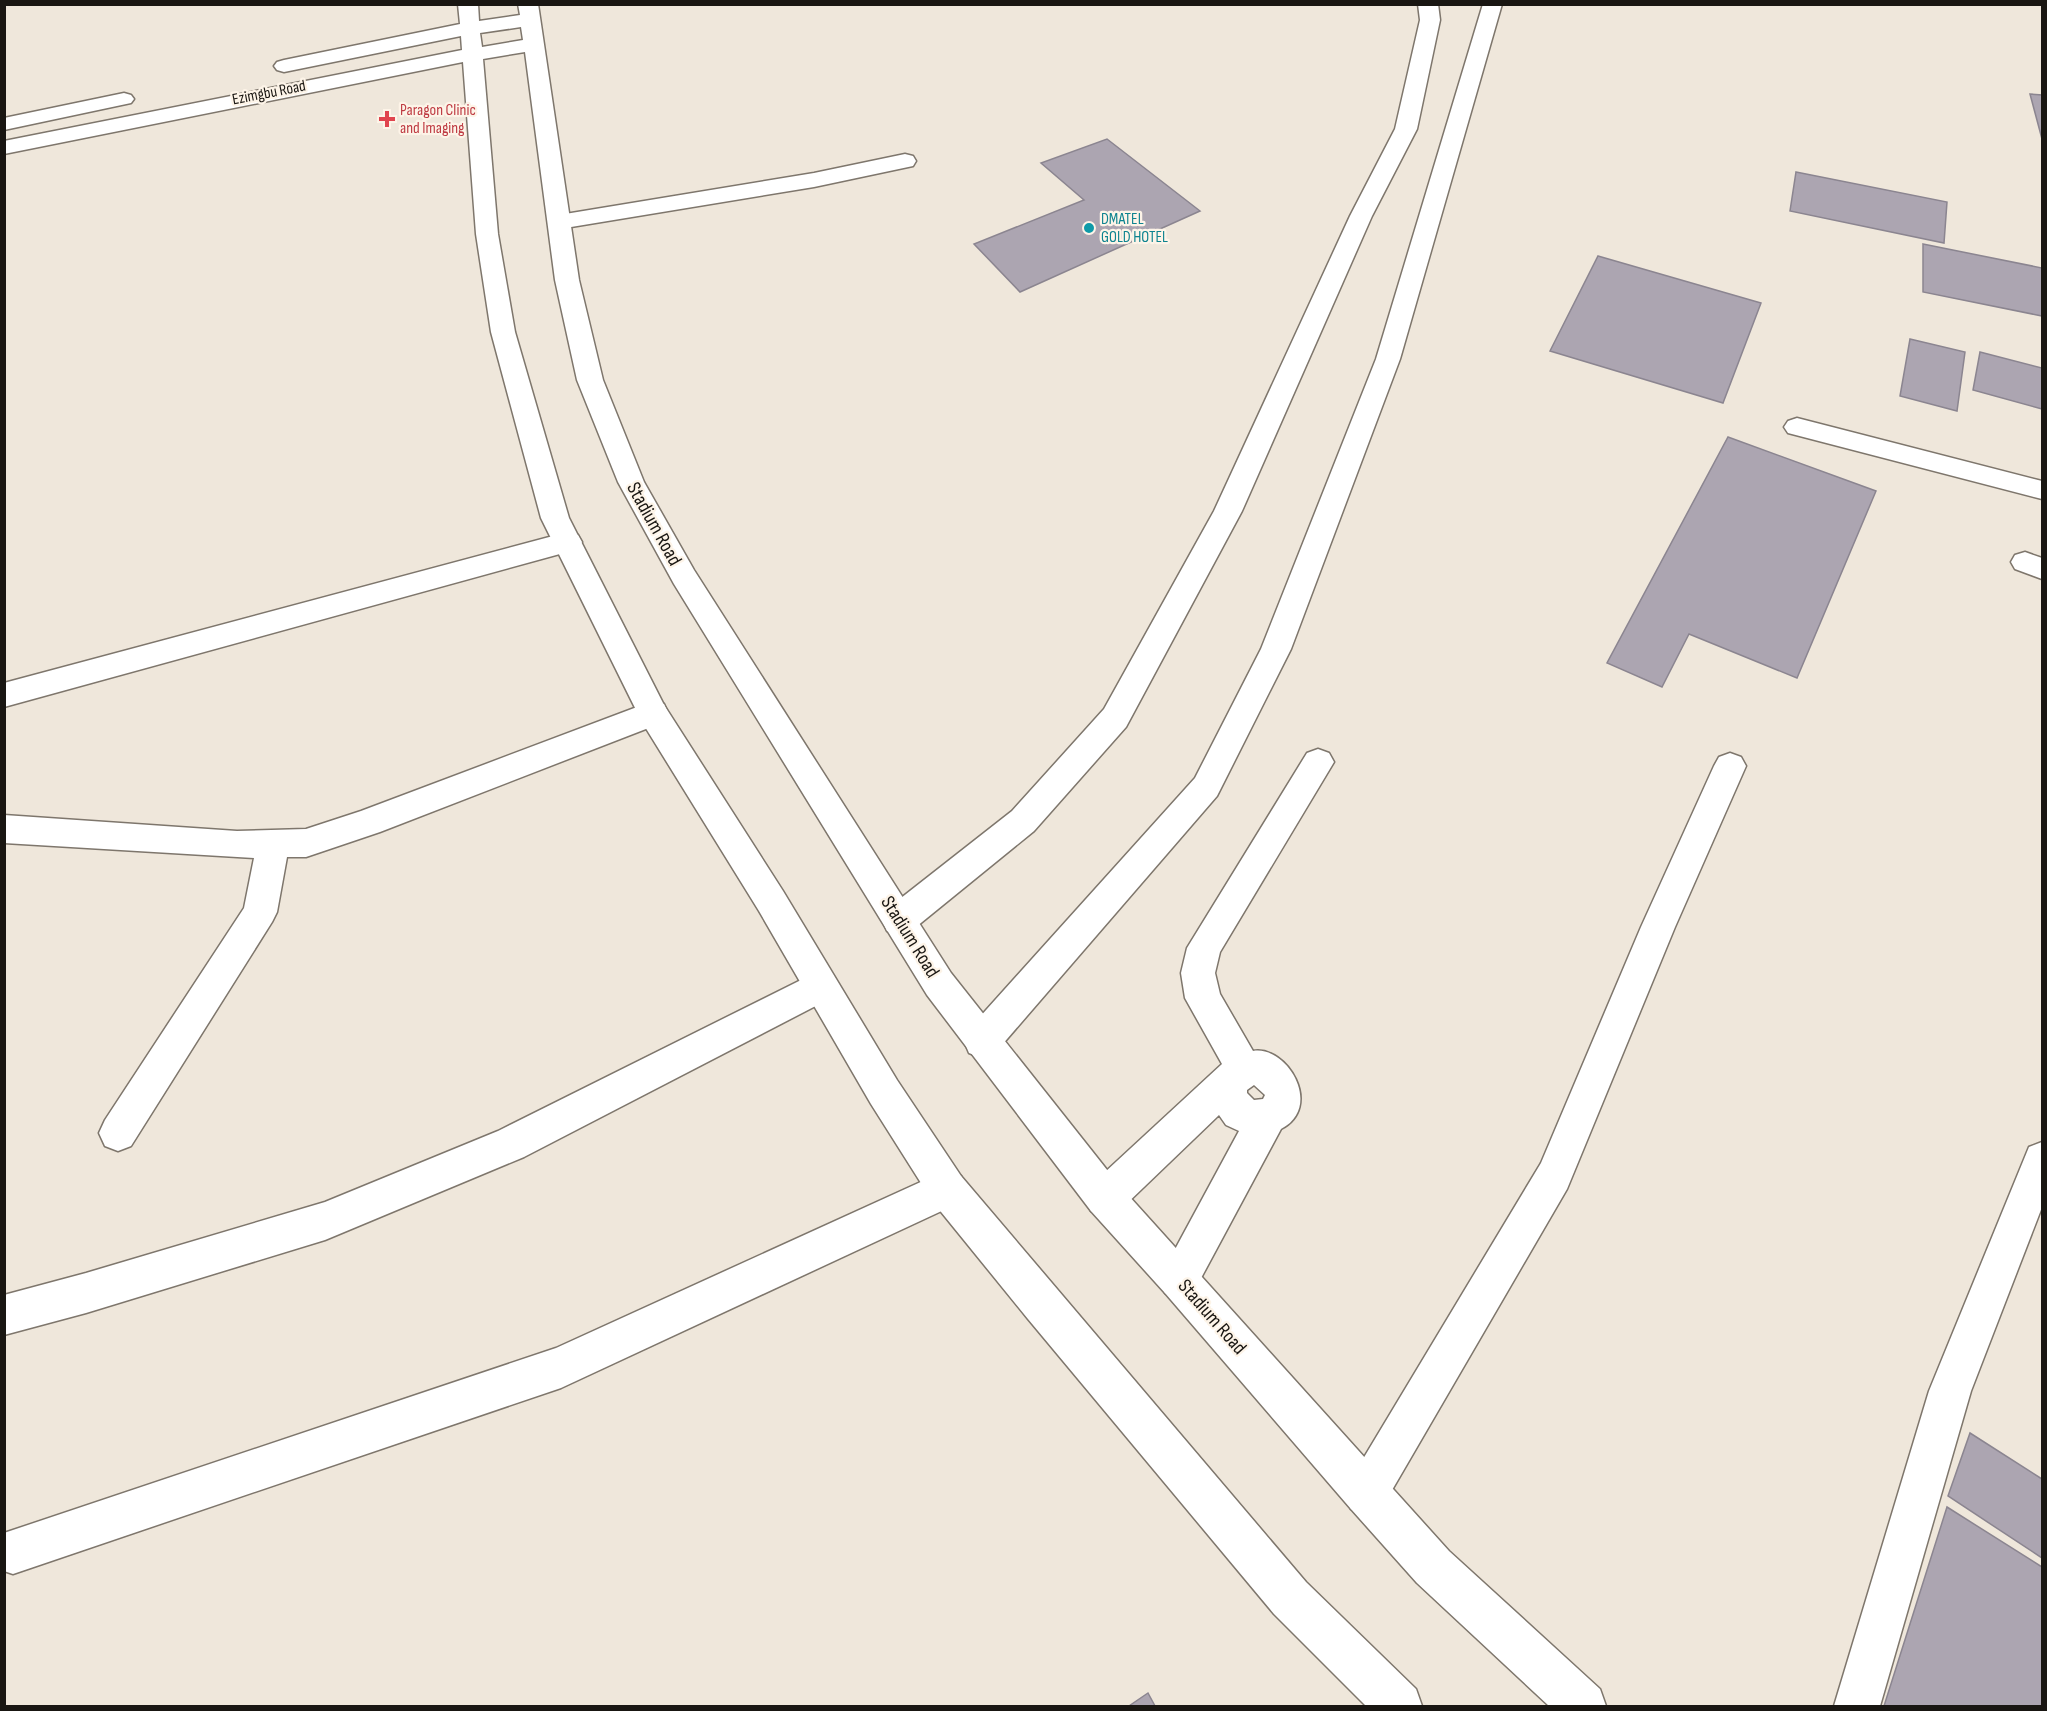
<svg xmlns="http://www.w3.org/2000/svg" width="2047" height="1711" font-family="'Sofia Sans Condensed',sans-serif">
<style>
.building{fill:#aca5b1;stroke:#8b8590;stroke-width:1.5}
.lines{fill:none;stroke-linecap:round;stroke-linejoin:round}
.minor-casing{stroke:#7e766c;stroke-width:3}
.major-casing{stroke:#7e766c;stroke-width:3}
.minor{fill:#fff;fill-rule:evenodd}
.major{fill:#fff;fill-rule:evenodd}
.health-dot{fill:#e0444e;stroke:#fdf4e8;stroke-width:2}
.culture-dot{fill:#0f9aa8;stroke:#fdf4e8;stroke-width:2}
.labels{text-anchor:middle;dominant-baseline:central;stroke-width:4.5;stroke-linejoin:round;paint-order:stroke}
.far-street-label{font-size:16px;fill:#191612;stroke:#fdf4e8}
.far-health-label{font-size:16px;fill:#be3a42;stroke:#fdf4e8;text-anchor:start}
.far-culture-label{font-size:16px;fill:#0d838f;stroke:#fdf4e8;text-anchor:start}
.street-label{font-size:20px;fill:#191612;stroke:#fdf4e8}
</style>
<rect width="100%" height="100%" fill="#efe7db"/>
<path class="building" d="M2030 94 2042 95V139Z
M1107 139 1200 211 1020 292 974 244 1084 200 1041 163Z
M1796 172 1947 202 1944 243 1790 211Z
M1923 244 2042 268V316L1923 292Z
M1598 256 1761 303 1723 403 1550 351Z
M1910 339 1965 352 1957 411 1900 396Z
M1980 352 2042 368V409L1973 390Z
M1728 437 1876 491 1797 678 1689 634 1662 687 1607 663Z
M1970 1433 2042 1479V1558L1948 1496Z
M1947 1507 2042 1567V1706H1884Z
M1148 1693 1155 1706H1129Z"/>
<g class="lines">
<g class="minor-casing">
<path id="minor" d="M1418 4H1438L1440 20 1417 129 1372 216 1242 511 1126 727 1034 831 911 931 899 935 887 931 882 920 887 909 1012 811 1104 709 1214 511 1350 216 1395 129 1420 20Z
M1483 4H1502L1400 359 1291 649 1217 796 995 1053 982 1058 969 1053 964 1041 969 1029 1195 778 1261 649 1376 359Z
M905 154 913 156 916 161 913 166 814 187 559 229 551 227 548 222 551 217 559 215 814 173Z
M1797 418 2042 481V499L1788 433 1784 427 1788 421Z
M568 532 578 535 582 542 578 549 4 707V683Z
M2025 552 2042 558V579L2015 569 2011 562 2015 555Z
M653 701 664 704 668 713 664 722 380 832 306 857H287L277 912 272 922 131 1146 118 1151 105 1146 99 1133 105 1120 244 908 254 858 4 843V815L237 831 306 829 361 811Z
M1318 749 1329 753 1334 762 1220 952 1215 973 1220 994 1253 1051C1287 1045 1324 1107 1281 1129L1193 1293 1179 1299 1165 1293 1159 1279 1239 1131 1226 1125 1219 1115 1119 1211 1105 1217 1091 1211 1086 1198 1091 1185 1222 1064 1185 998 1181 973 1187 948 1307 753ZM1254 1085 1265 1095 1263 1099 1254 1100 1247 1093V1090Z
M1730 753 1741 757 1746 766 1675 927 1567 1189 1381 1509 1366 1516 1351 1509 1344 1494 1351 1479 1541 1163 1641 927 1714 766 1719 757Z
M821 970 833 975 839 986 833 997 524 1157 325 1240 86 1313 4 1335V1295L86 1273 325 1202 498 1131Z
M2042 1142V1207L1971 1391 1880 1706H1834L1929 1391 2029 1147Z
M947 1170 961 1176 966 1189 961 1202 561 1388 13 1574 4 1571V1533L556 1348Z"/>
</g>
<g class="major-casing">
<path id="major" d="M458 4H478L479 21 520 15 518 4H538L579 280 603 380 644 482 694 570 951 973 1119 1185 1449 1551 1600 1689 1606 1706H1549L1417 1583 1351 1509 1165 1293 1091 1211 927 995 674 584 618 482 577 380 555 280 525 52 483 59 498 234 515 332 569 518 664 705 783 891 897 1080 961 1176 1306 1582 1416 1689 1422 1706H1366L1274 1614 1028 1319 933 1202 871 1104 759 911 642 722 541 518 491 332 476 234 463 62 4 154V141L462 50 461 36 284 72 277 70 274 66 277 62 284 60 460 24ZM521 27 523 40 482 47 480 33Z
M124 93 131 95 134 99 131 103 4 130V118Z"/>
</g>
<use href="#minor" class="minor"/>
<use href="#major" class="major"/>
</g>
<path class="health-dot" d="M384 110h6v6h6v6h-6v6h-6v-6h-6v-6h6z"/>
<circle class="culture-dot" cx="1089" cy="228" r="6"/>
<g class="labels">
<g class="far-street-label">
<text transform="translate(269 93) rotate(-11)">Ezimgbu Road</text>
</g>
<g class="far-health-label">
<text x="400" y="110">Paragon Clinic<tspan x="400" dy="18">and Imaging</tspan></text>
</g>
<g class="far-culture-label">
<text x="1101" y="219">DMATEL<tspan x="1101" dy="18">GOLD HOTEL</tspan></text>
</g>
<g class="street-label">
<text transform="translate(654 524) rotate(61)">Stadium Road</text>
<text transform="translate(910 937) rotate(58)">Stadium Road</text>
<text transform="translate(1212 1317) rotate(49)">Stadium Road</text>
</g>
</g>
<rect width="2047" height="1711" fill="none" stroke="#191612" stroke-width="12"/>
</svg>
